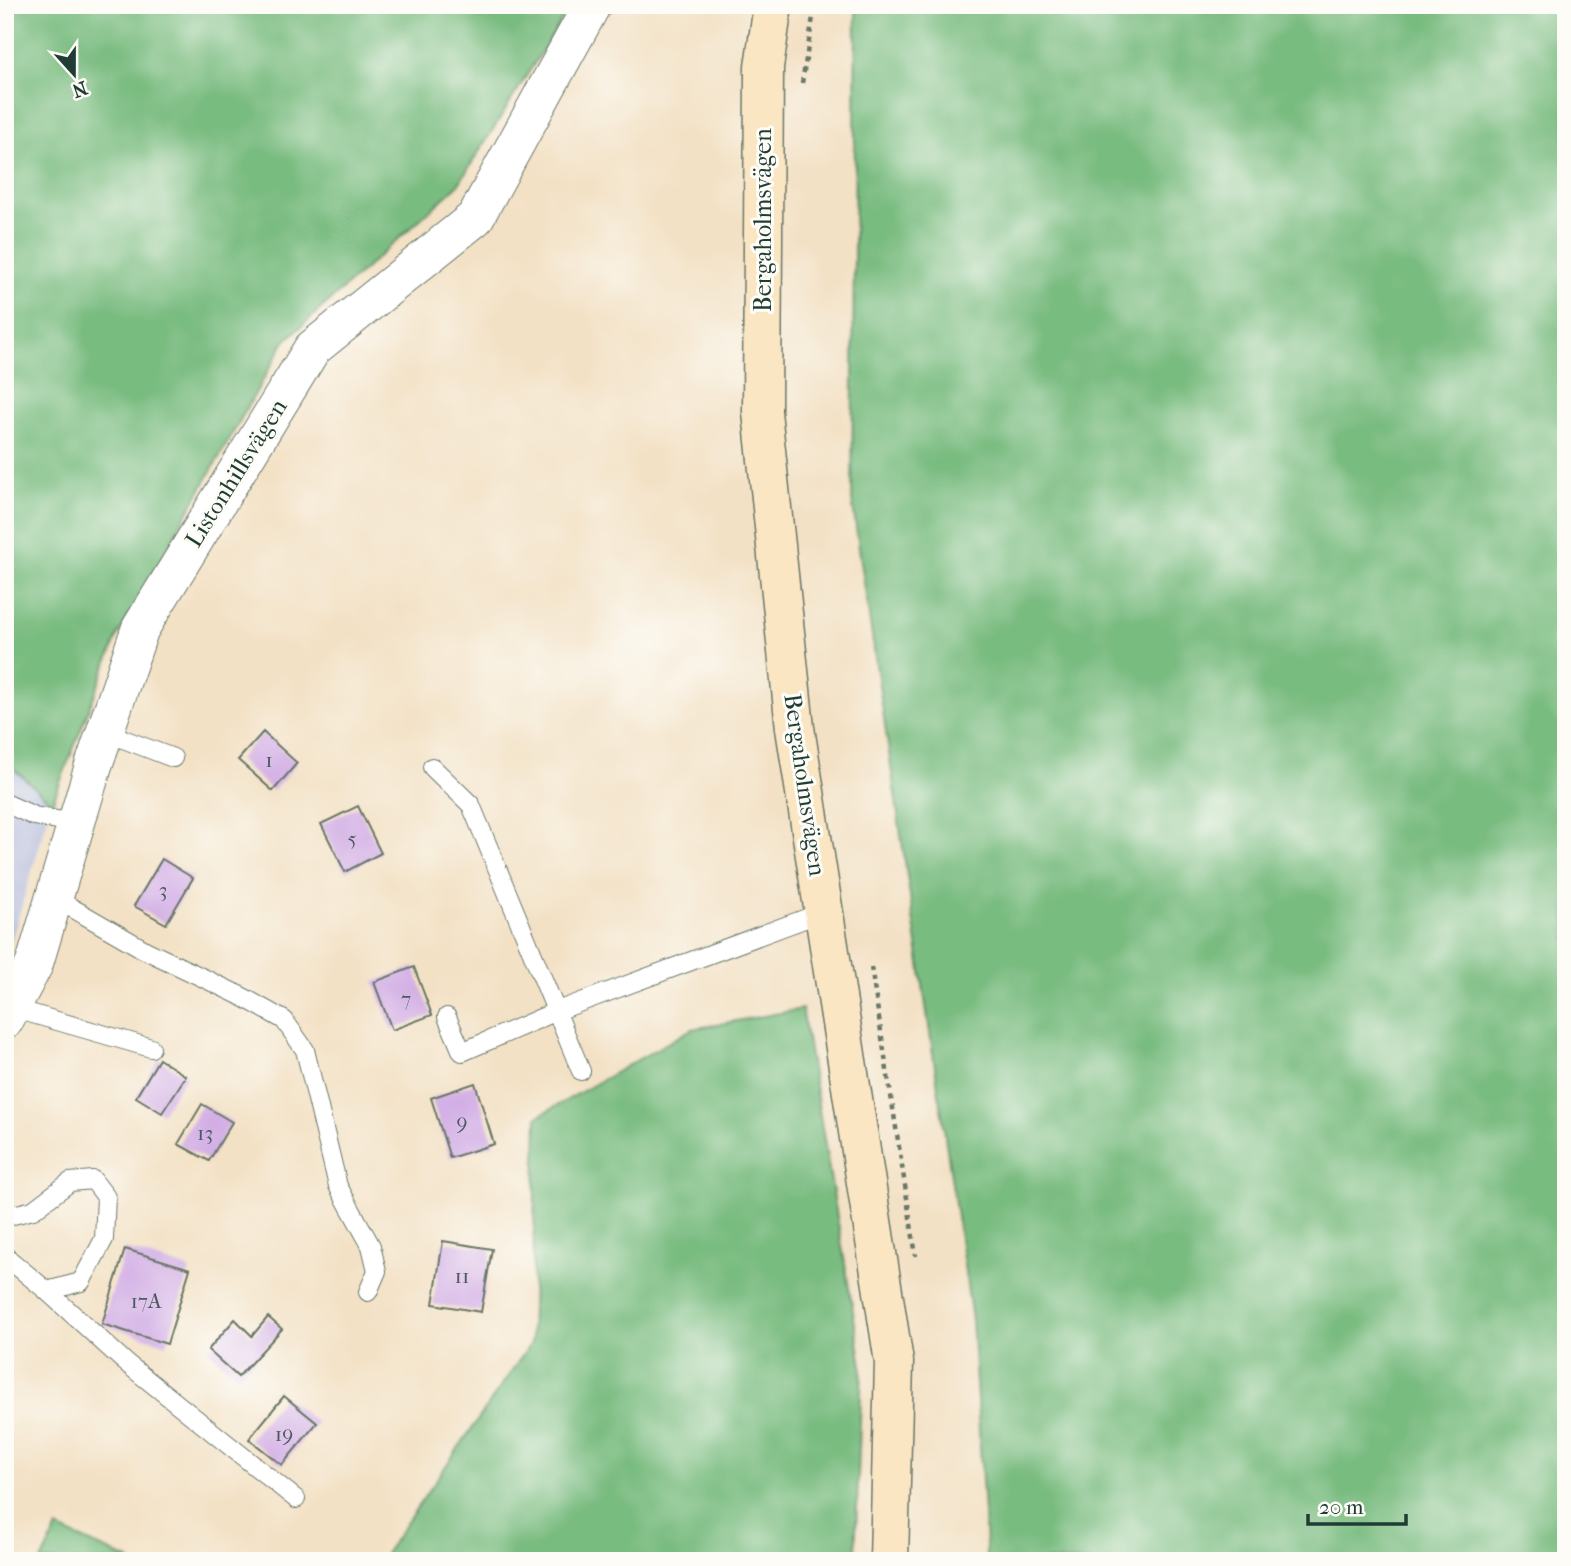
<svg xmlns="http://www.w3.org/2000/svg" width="1571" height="1566" font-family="'IM FELL French Canon',serif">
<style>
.industrial{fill:#bdc3de}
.forest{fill:#79bc80;stroke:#4c7c5a;stroke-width:2}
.building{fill:#d2aee5}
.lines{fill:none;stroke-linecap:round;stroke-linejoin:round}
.lane-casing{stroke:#697667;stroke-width:20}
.street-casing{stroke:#697667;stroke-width:39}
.secondary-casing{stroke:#697667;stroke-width:41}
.path{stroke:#697667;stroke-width:4.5;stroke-dasharray:5 5;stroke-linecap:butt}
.lane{stroke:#fff;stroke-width:18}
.street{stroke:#fff;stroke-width:37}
.secondary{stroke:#fbe6c4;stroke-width:38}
.labels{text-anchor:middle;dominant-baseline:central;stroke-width:6;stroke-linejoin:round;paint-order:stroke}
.number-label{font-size:21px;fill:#4c5960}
.street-label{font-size:24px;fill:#1f3d34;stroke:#fdfcf7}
</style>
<rect width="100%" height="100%" fill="#fdfcf7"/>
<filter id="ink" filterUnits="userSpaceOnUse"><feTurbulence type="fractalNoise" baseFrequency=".0143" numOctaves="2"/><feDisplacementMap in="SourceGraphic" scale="14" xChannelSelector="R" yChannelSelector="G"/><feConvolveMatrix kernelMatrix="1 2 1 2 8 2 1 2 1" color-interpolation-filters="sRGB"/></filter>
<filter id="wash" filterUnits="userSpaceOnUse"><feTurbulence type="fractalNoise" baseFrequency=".00686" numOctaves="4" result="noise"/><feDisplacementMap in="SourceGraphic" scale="28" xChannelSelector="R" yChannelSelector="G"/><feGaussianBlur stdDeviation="1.57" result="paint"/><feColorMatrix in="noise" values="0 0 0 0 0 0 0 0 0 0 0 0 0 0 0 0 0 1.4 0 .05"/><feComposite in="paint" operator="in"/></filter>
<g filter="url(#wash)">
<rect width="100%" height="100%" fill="#f3e1c5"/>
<path class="industrial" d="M5 761 52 803 5 962Z"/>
<path class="forest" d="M5 5H571L458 185 285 341 118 635 52 803 5 761Z
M856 5H1566V1561H987L972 1320 852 500Z
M802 1009 862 1365 855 1561H380L531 1343 537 1117 692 1029Z
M57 1528 131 1561H41Z"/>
<g id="blocks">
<path class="building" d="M263 732 297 763 273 791 238 760Z
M358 806 381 853 345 872 321 824Z
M162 859 193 878 166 924 134 906Z
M414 967 432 1015 392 1030 374 982Z
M159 1059 186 1076 162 1113 136 1097Z
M475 1083 494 1144 450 1158 431 1098Z
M202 1104 232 1122 209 1161 178 1144Z
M443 1241 492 1249 481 1312 433 1304Z
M125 1249 190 1269 167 1344 102 1324Z
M268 1317 282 1329 238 1377 208 1350 235 1319 252 1336Z
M284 1396 317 1423 282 1465 249 1439Z"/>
</g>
</g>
<g filter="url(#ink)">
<use href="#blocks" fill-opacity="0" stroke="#697667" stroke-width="2"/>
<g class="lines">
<g class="lane-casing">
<path id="lane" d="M105 732 173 758
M432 767 471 805 581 1071
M5 803 34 816 75 823
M53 897 145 950 243 997 284 1020 305 1050 338 1186 371 1246 377 1271 368 1292
M12 1008 151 1048
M447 1017 462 1052 557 1011 823 912
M5 1217 33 1210 70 1182 93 1180 106 1197 104 1239 81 1282 47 1291 5 1256
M47 1291 125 1362 296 1499"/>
</g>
<g class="street-casing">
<path id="street" d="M5 1020 34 965 93 767 140 629 312 349 475 218 592 5"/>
</g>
<g class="secondary-casing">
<path id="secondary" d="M773 5 764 67 762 412 795 728 894 1362 889 1561"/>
</g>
<path class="path" d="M802 83 815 5
M871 967 916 1256"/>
<use href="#lane" class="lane"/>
<use href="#street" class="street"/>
<use href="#secondary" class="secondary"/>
</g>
</g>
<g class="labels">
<g class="number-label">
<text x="269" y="760">1</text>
<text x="352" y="839">5</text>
<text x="163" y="890">3</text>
<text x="406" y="999">7</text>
<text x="462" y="1122">9</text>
<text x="205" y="1133">13</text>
<text x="462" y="1276">11</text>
<text x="146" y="1301">17A</text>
<text x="284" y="1434">19</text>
</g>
<g class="street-label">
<text transform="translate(763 220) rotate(-90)">Bergaholmsvägen</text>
<text transform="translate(236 473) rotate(-58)">Listonhillsvägen</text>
<text transform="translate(805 785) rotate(82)">Bergaholmsvägen</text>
</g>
</g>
<rect width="1571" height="1566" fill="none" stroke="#fdfcf7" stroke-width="28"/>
<g transform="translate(74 74) rotate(159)" stroke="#fdfcf7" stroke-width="5" paint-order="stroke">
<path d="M0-5L12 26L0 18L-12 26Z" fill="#1f3d34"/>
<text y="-10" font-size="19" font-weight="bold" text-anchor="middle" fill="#1f3d34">N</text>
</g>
<path d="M1308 1514v10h98v-10" fill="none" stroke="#1f3d34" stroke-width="3.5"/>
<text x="1319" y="1514" font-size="21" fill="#1f3d34" stroke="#fdfcf7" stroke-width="5" paint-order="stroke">20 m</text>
</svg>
